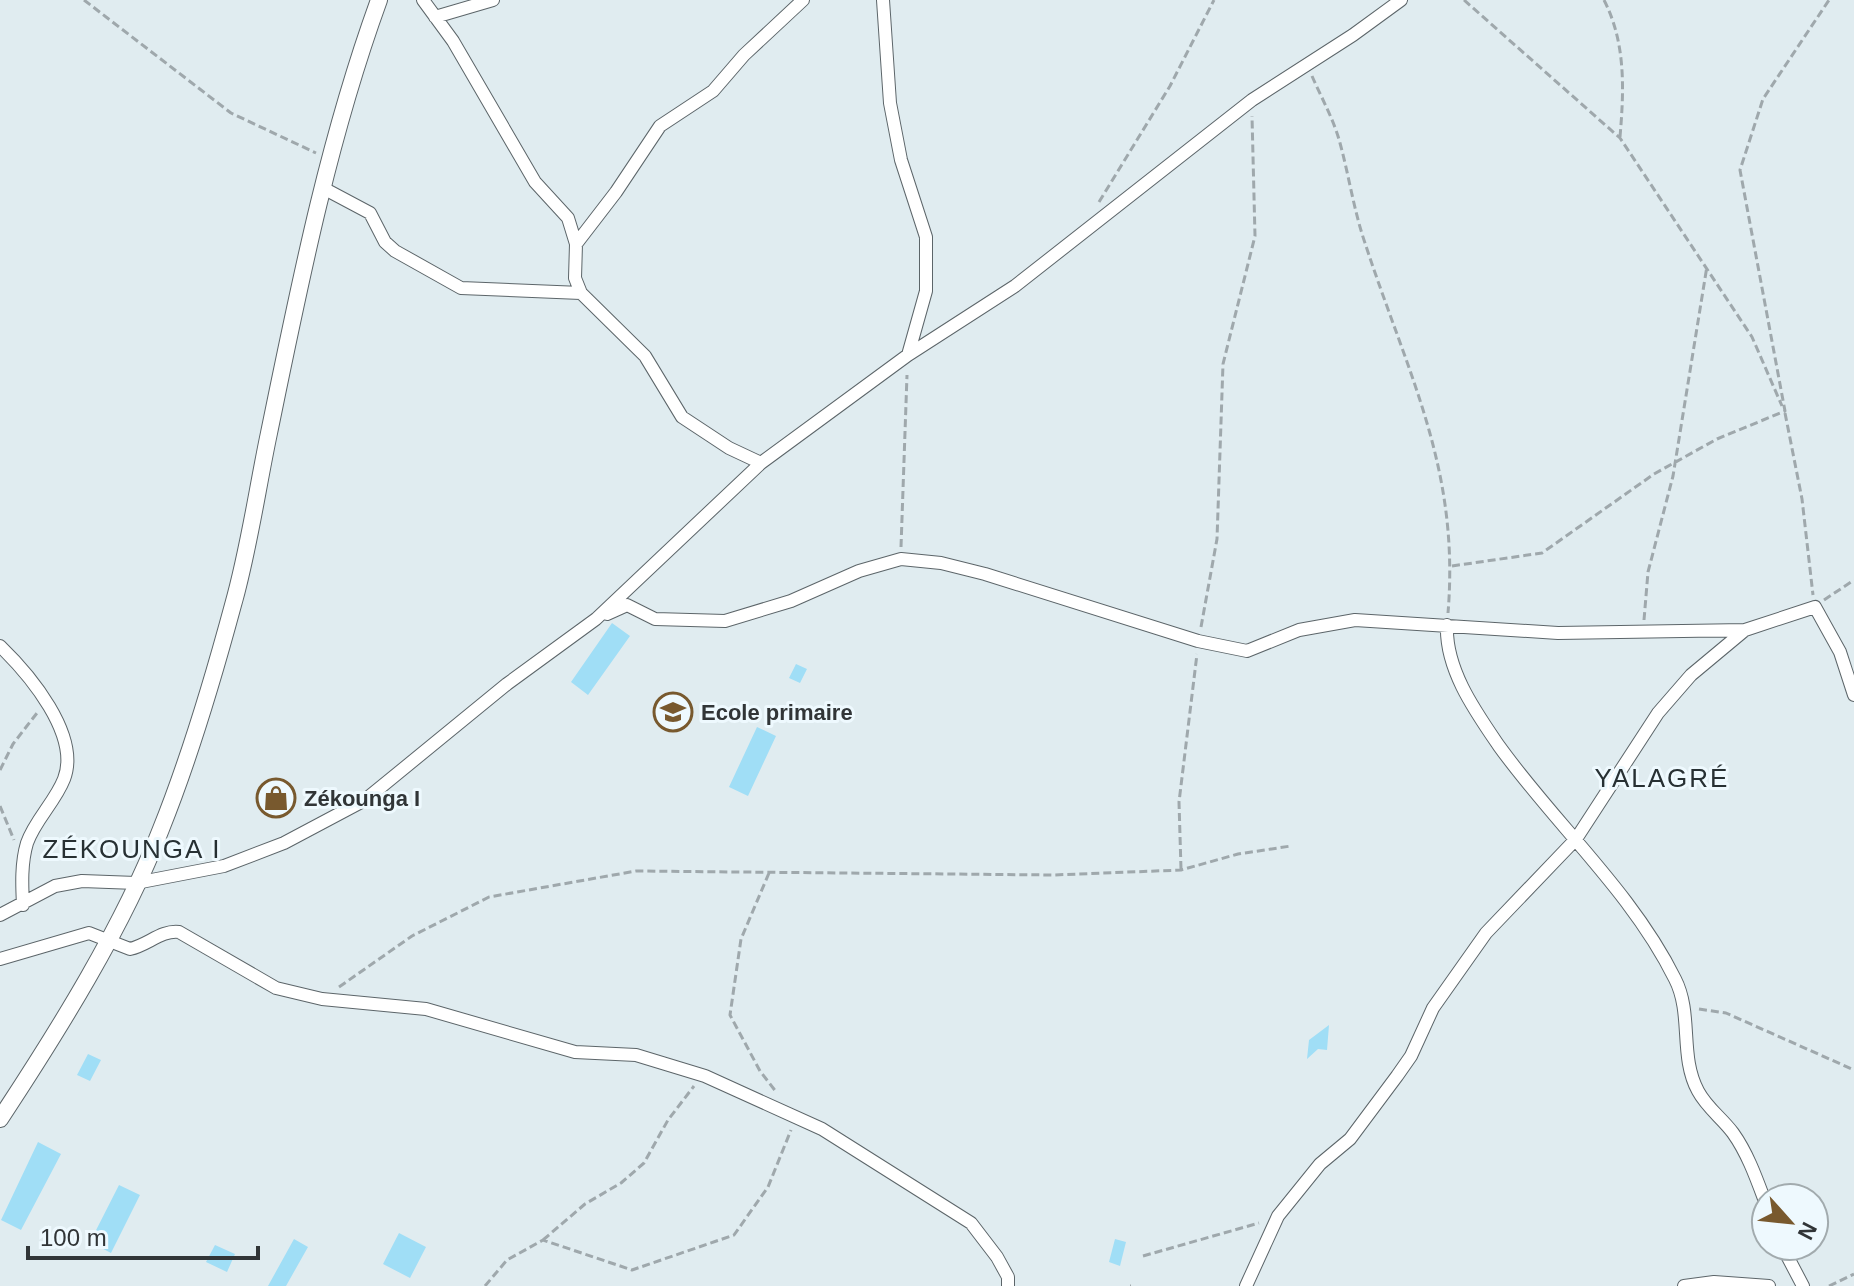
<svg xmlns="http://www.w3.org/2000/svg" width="1854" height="1286" font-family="Helvetica,sans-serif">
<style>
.building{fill:#a0def6}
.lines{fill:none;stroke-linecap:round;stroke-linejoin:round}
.minor-casing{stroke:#5c6569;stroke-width:14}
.tertiary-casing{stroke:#5c6569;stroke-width:18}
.path{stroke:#9fa8ac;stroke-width:3;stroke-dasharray:8 4;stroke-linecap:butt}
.minor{stroke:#fff;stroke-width:12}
.tertiary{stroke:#fff;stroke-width:16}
.labels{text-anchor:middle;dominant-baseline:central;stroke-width:6;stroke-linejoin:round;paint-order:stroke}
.poi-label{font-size:22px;font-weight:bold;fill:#313537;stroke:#eef9fe;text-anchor:start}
.quarter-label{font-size:26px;letter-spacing:2px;fill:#273033;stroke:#eef9fe}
</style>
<rect width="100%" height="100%" fill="#e0ecf0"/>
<path class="building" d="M612 623 630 636 588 695 571 682Z
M796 664 807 669 800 683 789 678Z
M757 727 776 736 748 796 729 787Z
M1329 1025 1327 1050 1318 1049 1307 1059 1309 1040Z
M88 1054 101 1060 90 1081 77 1075Z
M38 1142 61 1154 21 1230 1 1220Z
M119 1185 140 1195 111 1253 90 1242Z
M399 1233 426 1247 410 1278 383 1264Z
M294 1239 308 1247 286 1286H268Z
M1115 1239 1126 1242 1120 1266 1109 1262Z
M215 1245 235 1254 227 1272 206 1262Z"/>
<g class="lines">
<g class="minor-casing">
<path id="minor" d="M423 0 453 41 535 182 568 218 576 244 575 278 581 293 645 356 682 417 729 448 761 463
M883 0 890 103 901 160 926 237V291L908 355
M435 17 493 0
M323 188 370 213 385 242 395 251 461 288 581 293
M576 244 616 192 660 126 713 91 744 55 803 0
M607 614 627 605 655 619 725 621 791 601 859 571 901 559 941 563 985 574 1198 641 1247 651 1299 630 1355 620 1558 633 1745 630 1815 607 1840 652 1854 695
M1447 625C1445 669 1475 711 1499 746 1555 824 1632 892 1675 979 1693 1014 1679 1056 1698 1091 1707 1108 1722 1118 1733 1133 1748 1154 1757 1180 1766 1204
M0 646C29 674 81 735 64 779 55 802 35 820 27 843 21 863 22 885 23 905
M0 915 55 886 82 881 136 883 224 866 284 843 365 800 507 684 596 619 761 463 908 355 1015 286 1252 100 1353 35 1401 0
M0 959 89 933 130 949C148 945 161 930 179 932L276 988 322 999 426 1009 575 1052 636 1055 705 1076 822 1129 971 1223 997 1257 1008 1277V1286
M1782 1246 1803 1286
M1246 1286 1278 1216 1320 1164 1350 1139 1397 1076 1411 1056 1433 1008 1486 933 1576 839 1658 713 1691 675 1745 630
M1684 1286 1714 1282 1769 1286"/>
</g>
<g class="tertiary-casing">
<path id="tertiary" d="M0 1119C58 1031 123 927 161 829 190 757 213 679 233 605 249 549 257 490 269 433 299 287 328 140 379 0"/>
</g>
<path class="path" d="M84 0 231 113 316 153
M1464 0 1620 138 1752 337 1782 406
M1604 0C1626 43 1624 90 1620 137
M1312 76C1321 97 1334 120 1340 143 1349 176 1354 211 1365 243 1408 375 1460 469 1448 613
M1099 202 1170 86 1214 0
M1785 413 1802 499 1813 595
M901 547 907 375
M1452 566 1542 553 1654 474 1717 439 1785 411 1740 170 1763 99 1829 0
M1824 600 1854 580
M1644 620 1648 572 1673 476 1707 266
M1201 627 1217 539 1223 364 1255 236 1252 116
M0 770 13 744 37 713
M0 806 14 840
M1181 869 1179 802 1197 654
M769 873 741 939 730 1015 760 1071 777 1093
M339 987 412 936 489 897 636 871 1053 875 1181 870 1238 854 1291 846
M1699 1009 1726 1013 1854 1070
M543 1240 585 1204 621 1183 644 1163 668 1120 694 1086
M1143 1256 1259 1223
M485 1286 507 1260 543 1240 632 1270 734 1235 768 1187 791 1130
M1130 1286H1131
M1829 1286 1854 1274"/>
<use href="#minor" class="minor"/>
<use href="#tertiary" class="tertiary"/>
</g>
<defs>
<g id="school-ring" transform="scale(2)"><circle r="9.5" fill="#eef9fe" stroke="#78592e" stroke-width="1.5"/><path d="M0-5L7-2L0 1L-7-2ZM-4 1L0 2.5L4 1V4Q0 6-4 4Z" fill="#78592e"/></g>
<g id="shop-ring" transform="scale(2)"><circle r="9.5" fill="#eef9fe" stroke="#78592e" stroke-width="1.5"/><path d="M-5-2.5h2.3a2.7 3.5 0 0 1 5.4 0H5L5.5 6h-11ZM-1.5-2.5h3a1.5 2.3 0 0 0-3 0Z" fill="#78592e"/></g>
</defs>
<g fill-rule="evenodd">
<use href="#school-ring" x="673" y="712"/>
<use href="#shop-ring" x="276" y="798"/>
</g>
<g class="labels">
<g class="poi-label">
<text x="701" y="712">Ecole primaire</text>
<text x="304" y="798">Zékounga I</text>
</g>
<g class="quarter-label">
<text x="1662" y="778">YALAGRÉ</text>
<text x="132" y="849">ZÉKOUNGA I</text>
</g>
</g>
<g transform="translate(1790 1222) rotate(117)"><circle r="38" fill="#eef9fe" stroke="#a2abae" stroke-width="2"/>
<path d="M0-6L14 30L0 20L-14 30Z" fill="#78592e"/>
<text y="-12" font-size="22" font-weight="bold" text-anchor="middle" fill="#313537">N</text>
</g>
<path d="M28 1246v12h230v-12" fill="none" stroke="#313537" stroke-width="4"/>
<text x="40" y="1246" font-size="24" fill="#313537" stroke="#eef9fe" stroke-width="6" paint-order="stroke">100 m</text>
</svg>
